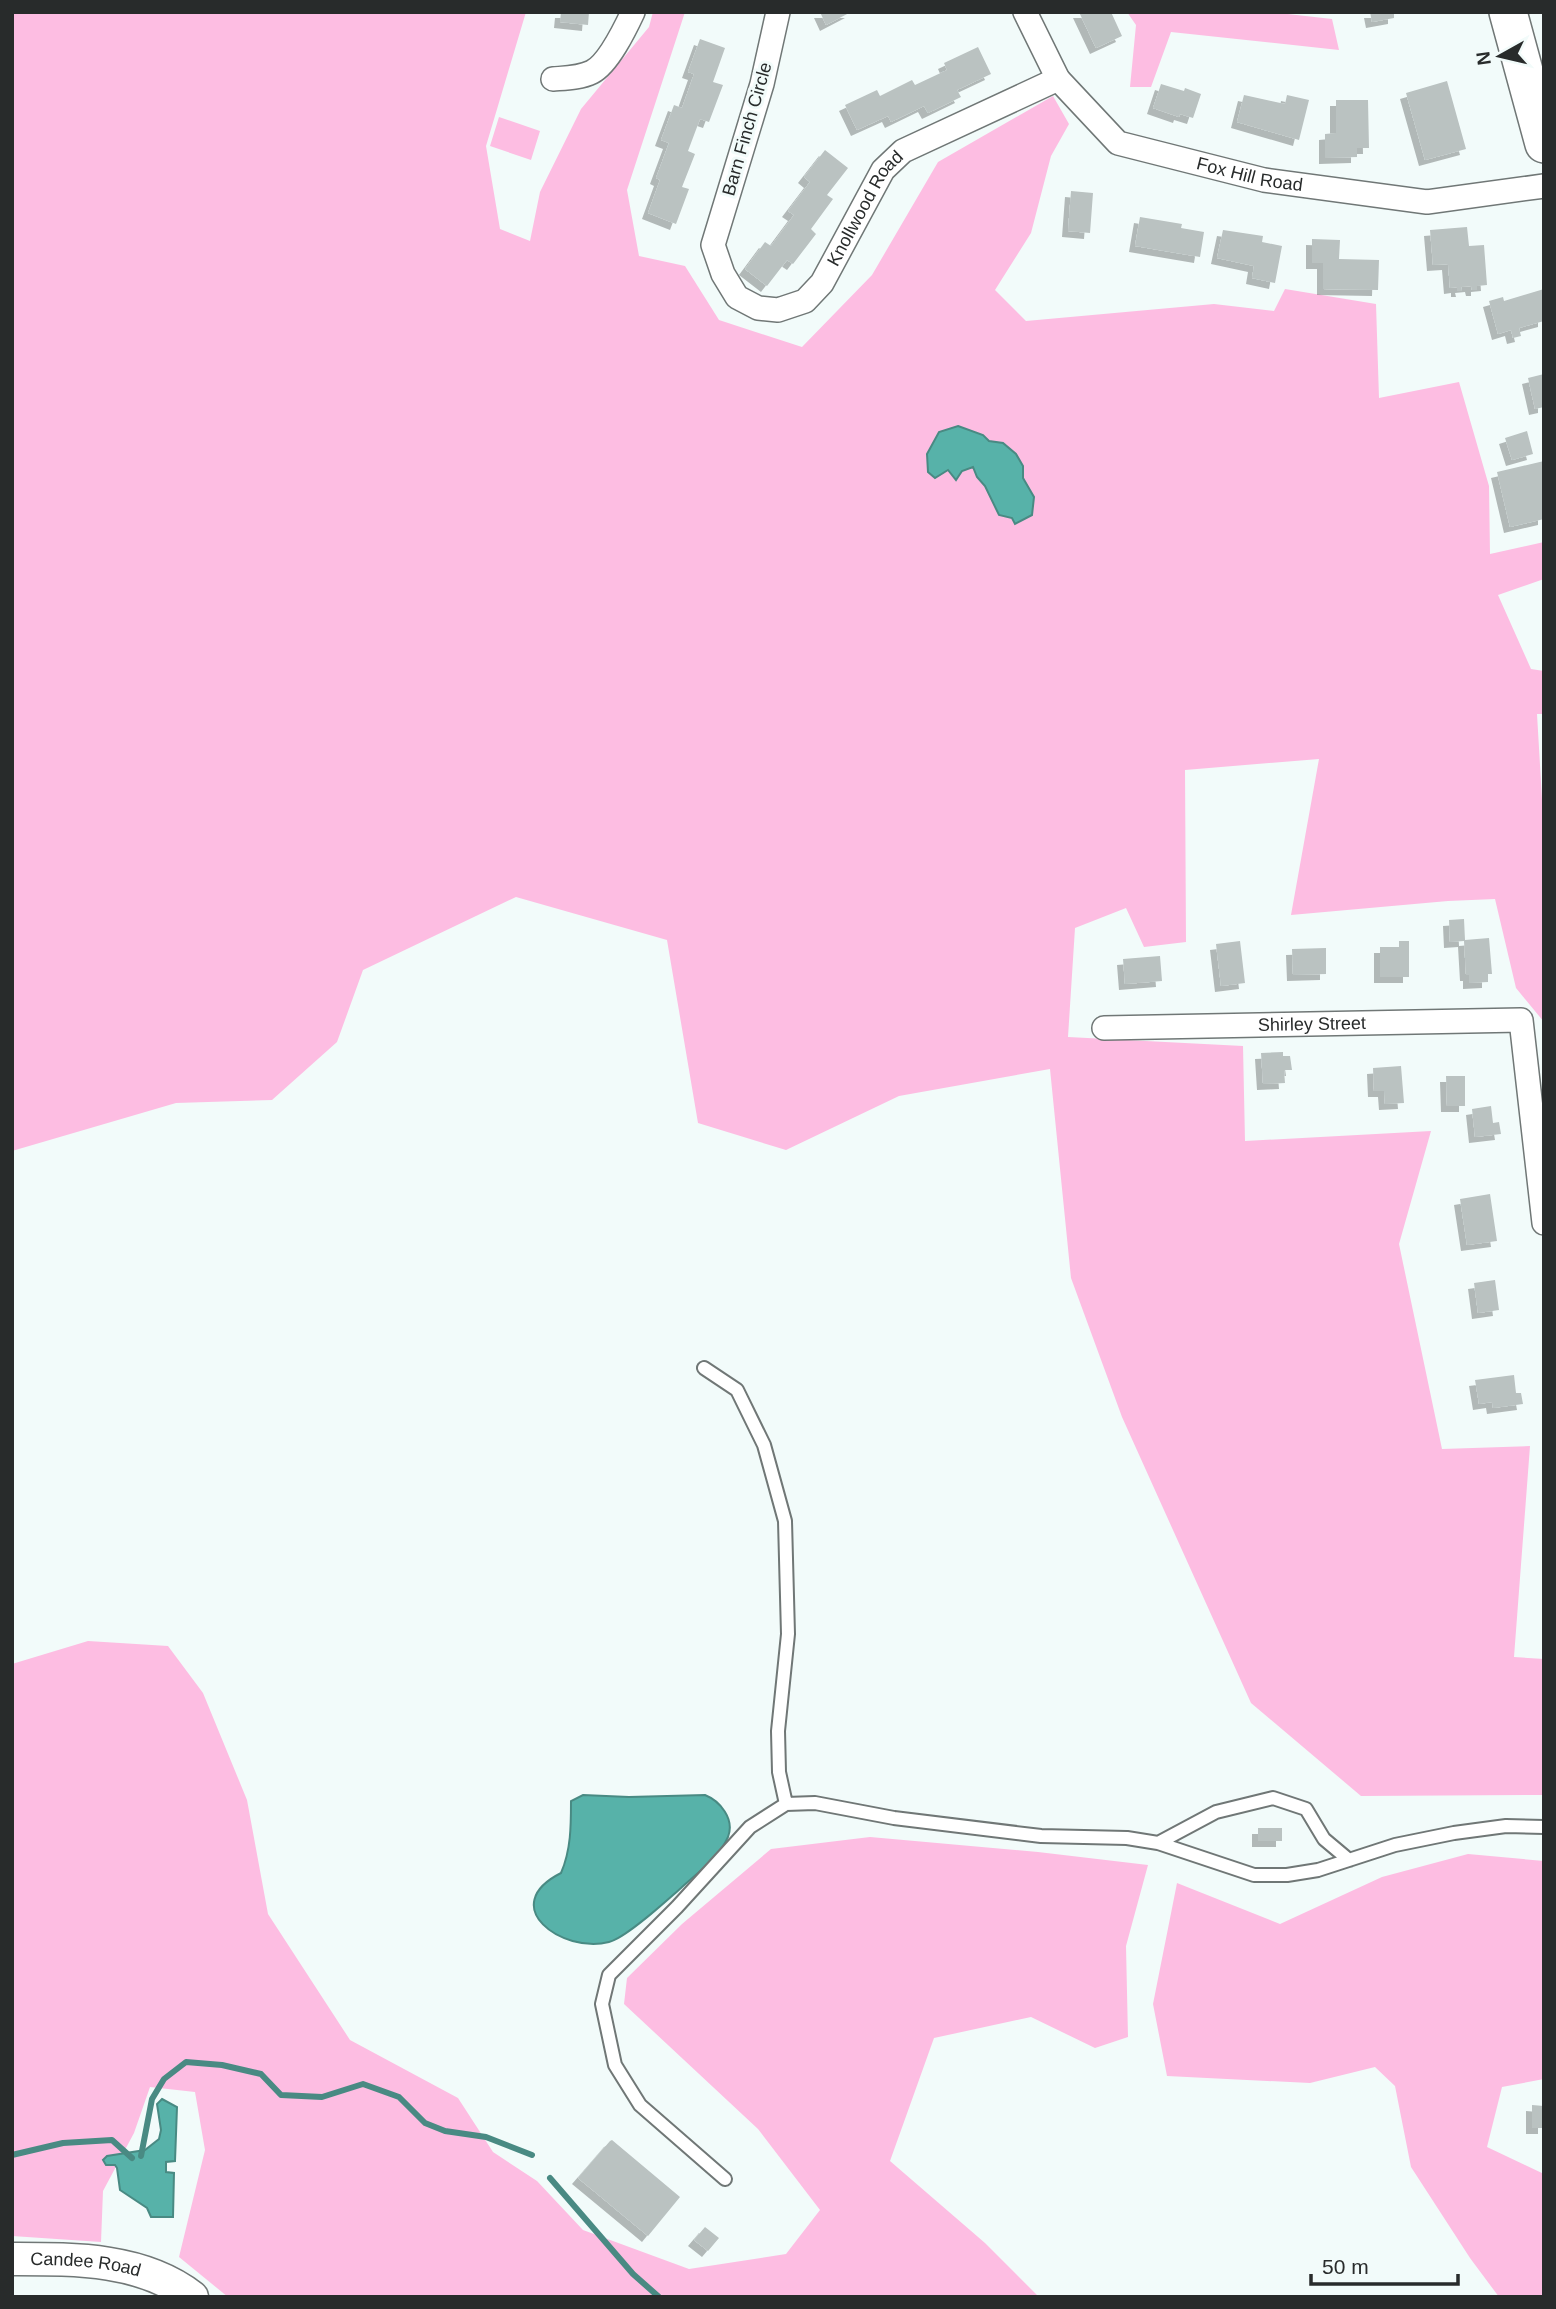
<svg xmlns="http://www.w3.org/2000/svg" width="1556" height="2309" font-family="Helvetica,sans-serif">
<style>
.green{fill:#fdbde2}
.water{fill:#57b2a9;stroke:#498a83;stroke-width:2}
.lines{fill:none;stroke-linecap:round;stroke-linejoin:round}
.stream{stroke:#498a83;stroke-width:6}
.building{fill:#bac2c1;filter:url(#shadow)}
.lane-casing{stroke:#707776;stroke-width:16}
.street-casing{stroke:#707776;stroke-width:26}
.secondary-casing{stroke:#707776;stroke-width:35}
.primary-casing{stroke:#707776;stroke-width:40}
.lane{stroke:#fff;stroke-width:12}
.street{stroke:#fff;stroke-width:23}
.secondary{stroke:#fff;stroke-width:32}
.primary{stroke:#fff;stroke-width:37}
.labels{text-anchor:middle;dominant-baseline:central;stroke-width:6;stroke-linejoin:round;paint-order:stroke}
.street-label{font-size:18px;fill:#282b2b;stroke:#f2fbfa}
</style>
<defs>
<filter id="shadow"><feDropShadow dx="-6" dy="6" stdDeviation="0" flood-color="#0004"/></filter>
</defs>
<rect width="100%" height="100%" fill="#f2fbfa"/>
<path class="green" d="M12 12H526L486 146 500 229 530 241 540 192 581 109 649 27 653 12H685L627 190 639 256 685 266 719 320 802 347 872 275 938 162 1053 96 1069 124 1051 156 1031 233 995 290 1026 321 1214 304 1274 311 1285 289 1376 304 1379 398 1459 382 1489 486 1490 554 1544 542V579L1498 595 1531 669 1544 671V714H1537L1544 833V1022L1516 988 1495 899 1448 901 1291 915 1319 759 1185 770 1186 942 1144 947 1126 908 1075 928 1068 1037 1243 1046 1245 1141 1431 1131 1399 1244 1442 1449 1530 1446 1514 1657 1544 1659V1795L1361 1796 1251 1703 1122 1417 1071 1278 1050 1069 899 1096 786 1150 698 1123 667 940 516 897 363 970 337 1042 272 1100 176 1103 12 1151Z
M1127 12H1270L1332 19 1339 50 1171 32 1151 87H1130L1136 25Z
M499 117 540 131 531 160 490 146Z
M88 1641 168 1646 203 1693 247 1800 268 1914 350 2040 458 2098 493 2152 537 2181 583 2230 689 2269 786 2254 820 2210 758 2129 624 2004 627 1978 682 1924 771 1849 870 1837 1038 1852 1148 1865 1126 1946 1128 2037 1095 2048 1031 2017 934 2038 890 2161 985 2243 1039 2297H228L179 2257 205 2150 195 2092 150 2087 134 2133 103 2191 101 2242 12 2236V1664Z
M1468 1854 1544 1861V2079L1502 2087 1487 2147 1544 2174V2297H1499L1470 2258 1411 2167 1395 2086 1375 2067 1310 2083 1167 2076 1153 2004 1177 1883 1280 1924 1382 1877Z"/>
<path class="water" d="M958 426 983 435 989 441 1003 443 1016 454 1023 466V478L1034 497 1032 515 1015 524 1012 518 999 515 985 486 977 477 973 467 962 471 956 480 948 470 935 478 928 472 927 454 939 432Z
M583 1795 629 1797 705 1795C720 1801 735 1819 728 1837 719 1858 697 1873 681 1888 666 1901 626 1938 609 1942 562 1954 496 1906 561 1873 571 1850 571 1826 571 1801Z
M162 2099 177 2107 175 2161 166 2162V2172L174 2173 173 2217H151L147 2208 120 2190 117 2168 115 2165H106L103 2160 107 2156 145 2150 159 2139 161 2130 157 2104Z"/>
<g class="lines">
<path class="stream" d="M12 2155 63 2143 112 2140 132 2158
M141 2156 152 2099 164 2079 186 2062 222 2065 261 2074 281 2095 322 2097 363 2084 399 2097 425 2123 445 2131 486 2137 532 2155
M550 2178 633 2274 659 2297"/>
</g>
<path class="building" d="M561 12H589L588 25 560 22Z
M820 12H851L826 25Z
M1079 12H1111L1122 36 1096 48Z
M1370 12H1394V18L1372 22Z
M700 39 725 48 713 82 723 85 709 122 700 119 688 151 695 154 682 187 689 189 676 224 648 213 660 180 656 178 669 143 661 140 674 105 682 108 694 74 688 72Z
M978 47 991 74 957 90 961 97 928 113 924 106 891 122 888 116 857 130 845 105 877 90 880 96 912 80 915 85 947 70 944 63Z
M1447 81 1466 149 1425 160 1406 93Z
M1161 84 1184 91 1185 88 1201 94 1193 118 1180 114 1179 117 1153 108Z
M1244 95 1285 104 1287 95 1309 100 1299 140 1237 122Z
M1336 100H1368L1369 148H1357V157L1325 158V134L1336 133Z
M825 150 848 168 827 195 833 199 811 229 816 234 793 264 787 260 767 286 745 269 765 242 771 246 794 215 788 211 810 182 804 177Z
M1071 191 1093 193 1090 233 1068 231Z
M1140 217 1182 224 1181 228 1204 232 1200 257 1135 246Z
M1467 227 1469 246 1484 245 1487 285 1477 286V290H1472L1471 286 1461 287 1462 291H1457V287L1450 288 1448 264 1433 265 1430 230Z
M1223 230 1263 236 1262 242 1282 246 1275 283 1252 278 1254 266 1217 258Z
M1312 239 1340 240 1339 259 1379 260 1378 290 1323 289V263H1312Z
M1544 289V321L1519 328 1521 336 1513 338 1511 330 1498 334 1489 301 1503 297 1504 301Z
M1544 374V407L1535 409 1528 378Z
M1527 431 1533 454 1512 460 1505 438Z
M1544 461V519L1510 527 1497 472Z
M1464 919 1465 940 1489 938 1492 974H1488V982L1469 983V975H1466L1464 941 1450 942 1449 920Z
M1240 941 1245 983 1221 986 1216 944Z
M1399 941H1409V977H1380V947H1399Z
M1326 948V974L1293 975 1292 949Z
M1160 956 1162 981 1125 984 1123 959Z
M1283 1052V1056H1290L1292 1070H1284L1285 1083 1263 1084 1261 1053Z
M1401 1066 1404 1103 1385 1104 1384 1091H1374L1373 1068Z
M1446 1076H1465V1106H1447Z
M1491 1106 1493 1123 1499 1122 1501 1134 1475 1137 1472 1109Z
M1490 1194 1497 1241 1467 1245 1460 1199Z
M1495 1280 1499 1310 1478 1313 1474 1283Z
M1514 1375 1516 1393H1521L1523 1404 1493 1408 1492 1402 1479 1404 1475 1380Z
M1258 1828H1282V1841H1258Z
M1532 2105 1544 2106V2128H1532Z
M612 2140 680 2197 648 2236 578 2178 610 2141Z
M705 2227 719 2238 708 2251 694 2240Z"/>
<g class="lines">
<g class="lane-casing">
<path id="lane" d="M704 1368 737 1390 764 1445 785 1521 788 1634 778 1731 779 1772 786 1804
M1158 1843 1216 1812 1273 1798 1306 1809 1324 1839 1349 1860
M725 2179 640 2105 615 2065 602 2004 609 1975 677 1907 750 1827 786 1804 815 1803 894 1818 1041 1836 1127 1838 1158 1843 1254 1875H1287L1318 1870 1395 1845 1454 1833 1506 1826 1544 1827"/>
</g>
<g class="street-casing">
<g id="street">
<path id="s1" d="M778 12 762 84 713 245 723 274 737 297 758 308 778 310 805 301 822 283 883 170 903 151 1058 79"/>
<path id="s2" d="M1025 12 1058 79 1118 143 1264 180 1427 202 1544 186"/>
<path d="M553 79C566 78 580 78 592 72 608 64 625 29 633 12"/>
<path id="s3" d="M1104 1028 1521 1020 1544 1223"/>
</g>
</g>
<g class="secondary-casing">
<g id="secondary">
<path id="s4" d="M12 2259C73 2259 142 2258 192 2297"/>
</g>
</g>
<g class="primary-casing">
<path id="primary" d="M1508 12 1544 144"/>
</g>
<use href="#lane" class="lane"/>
<use href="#street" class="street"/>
<use href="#secondary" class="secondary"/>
<use href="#primary" class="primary"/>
</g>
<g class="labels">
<g class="street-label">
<text transform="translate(747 129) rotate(-74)">Barn Finch Circle</text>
<text stroke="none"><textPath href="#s2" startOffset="298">Fox Hill Road</textPath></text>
<text stroke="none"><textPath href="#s1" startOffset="483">Knollwood Road</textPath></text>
<text stroke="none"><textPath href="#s3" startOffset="208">Shirley Street</textPath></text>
<text stroke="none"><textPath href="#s4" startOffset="74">Candee Road</textPath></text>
</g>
</g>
<rect width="1556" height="2309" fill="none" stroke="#282b2b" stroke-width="28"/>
<g transform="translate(1500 56) rotate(262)" stroke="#f2fbfa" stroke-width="5" paint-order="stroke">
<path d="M0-5L12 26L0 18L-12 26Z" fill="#282b2b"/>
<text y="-10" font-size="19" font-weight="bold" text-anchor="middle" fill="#282b2b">N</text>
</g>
<path d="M1311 2274v10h147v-10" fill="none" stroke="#282b2b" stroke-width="3.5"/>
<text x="1322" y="2274" font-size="21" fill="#282b2b" stroke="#f2fbfa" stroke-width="5" paint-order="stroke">50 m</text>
</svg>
